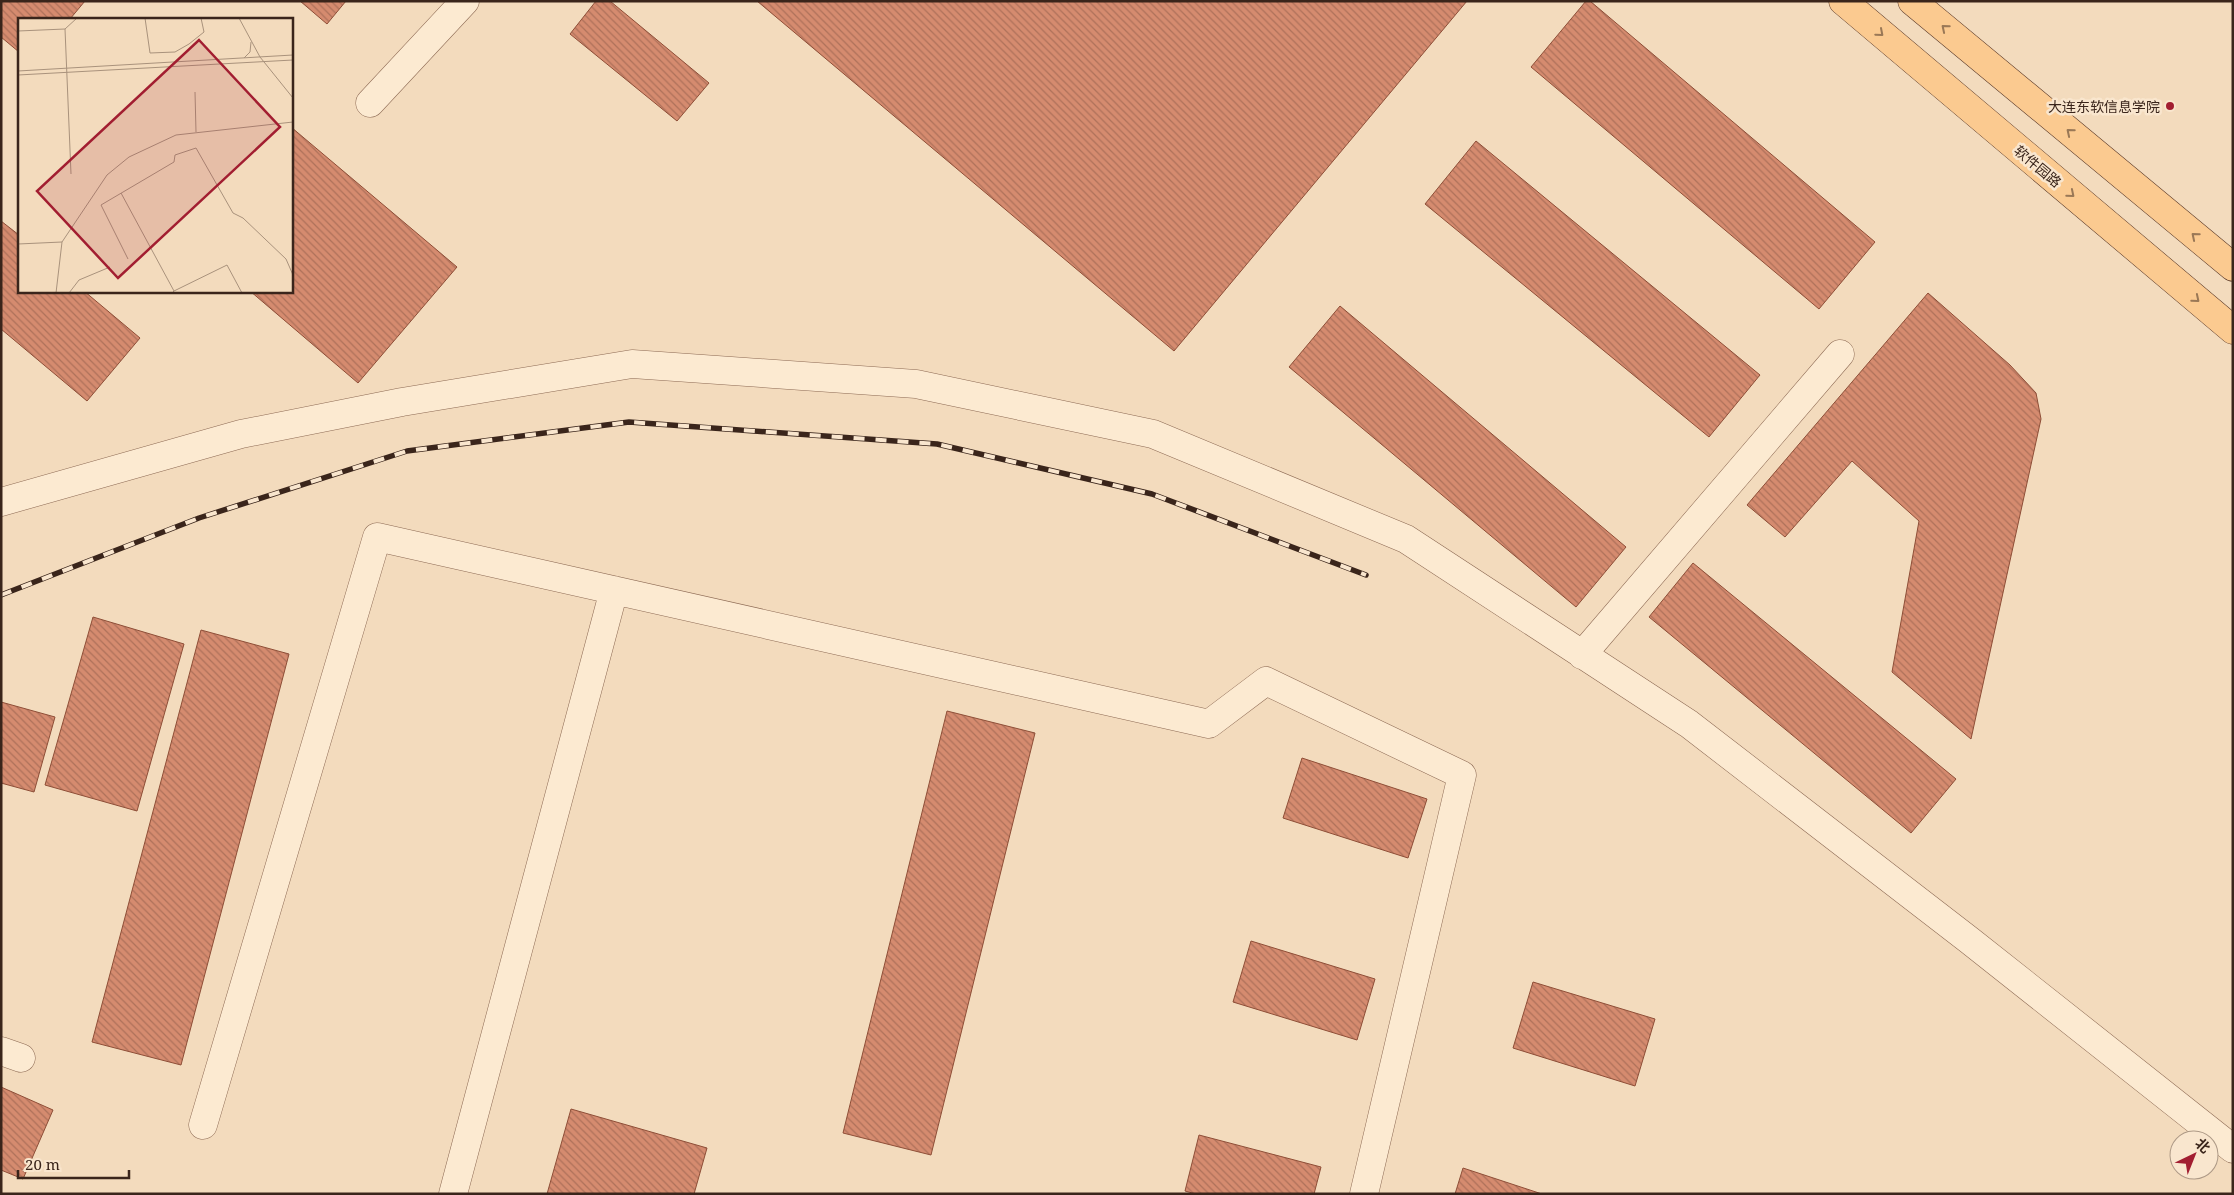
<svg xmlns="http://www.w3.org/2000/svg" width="2234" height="1195" font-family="'Noto Serif','Noto Sans SC',serif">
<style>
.building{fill:url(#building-back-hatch);stroke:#8e4e37}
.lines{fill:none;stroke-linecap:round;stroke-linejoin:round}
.minor-casing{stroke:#8d6a54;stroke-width:29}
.major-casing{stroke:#5a3929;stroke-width:29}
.minor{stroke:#fcead1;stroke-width:28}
.major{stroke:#fbca90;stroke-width:28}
.rail-casing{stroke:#3a251b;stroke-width:5.5}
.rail{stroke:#f9e6ce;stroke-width:4;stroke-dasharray:11;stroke-linecap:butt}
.oneway{stroke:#9a7856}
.poi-dot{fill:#a21e31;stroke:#f9e6ce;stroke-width:2}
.labels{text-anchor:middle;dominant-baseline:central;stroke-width:5;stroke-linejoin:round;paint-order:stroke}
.poi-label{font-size:14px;fill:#3a251b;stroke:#f9e6ce;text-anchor:end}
.street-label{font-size:14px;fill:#3a251b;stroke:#f9e6ce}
.inset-road{fill:none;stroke:#a9927c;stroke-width:1}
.view{fill:#a21e31;fill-opacity:0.15;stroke:#a21e31;stroke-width:2.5}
.inset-edge{fill:none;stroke:#3a251b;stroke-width:2.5}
</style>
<defs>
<pattern id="building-back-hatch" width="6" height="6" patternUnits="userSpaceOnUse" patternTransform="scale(1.25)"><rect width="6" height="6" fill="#d58b6f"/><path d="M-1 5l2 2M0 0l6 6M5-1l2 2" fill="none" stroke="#ae715a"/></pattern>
</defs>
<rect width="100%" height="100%" fill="#f3dbbd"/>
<path class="building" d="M1 1H85L70 19H19V52L1 37Z
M300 1H346L327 24Z
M596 1H610L709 83 677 121 570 34Z
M757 1H1467L1174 351Z
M1586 1H1590L1875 242 1819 309 1531 67Z
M291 127 457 267 358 383 250 291H291Z
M1476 141 1760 375 1709 437 1425 204Z
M1 221 19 235V291H84L140 338 87 401 1 329Z
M1928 293 2010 365 2036 393 2041 419 1971 739 1892 672 1919 521 1852 461 1785 537 1747 505Z
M1340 306 1626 547 1576 607 1289 367Z
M1693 563 1956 779 1911 833 1649 617Z
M93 617 184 644 137 811 45 785Z
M201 630 289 654 181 1065 92 1042Z
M1 702 55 717 34 792 1 783Z
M947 711 1035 733 931 1155 843 1133Z
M1302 758 1427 799 1408 858 1283 818Z
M1251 941 1375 979 1357 1040 1233 1002Z
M1533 982 1655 1019 1635 1086 1513 1048Z
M1 1087 53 1110 23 1179 1 1170Z
M571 1109 707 1148 694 1194H547Z
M1199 1135 1321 1167 1314 1194H1196L1185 1191Z
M1463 1168 1542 1194H1455Z"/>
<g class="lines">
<g class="minor-casing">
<path id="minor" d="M370 103 465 1
M1 502 241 434 402 402 632 364 916 384 1153 434 1406 539 1689 724 1969 940 2233 1149
M1582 655 1840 354
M1 1051 21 1058
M203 1125 377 537 1209 724 1266 681 1462 775 1364 1194
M453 1194 614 590"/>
</g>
<g class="major-casing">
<path id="major" d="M1843 1 2233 330
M1912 1 2233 267"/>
</g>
<use href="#minor" class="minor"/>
<use href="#major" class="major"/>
<g class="rail-casing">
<path id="rail" d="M1 595 199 518 407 451 629 422 937 444 1152 494 1366 575"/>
</g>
<use href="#rail" class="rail"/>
</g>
<defs><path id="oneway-chevron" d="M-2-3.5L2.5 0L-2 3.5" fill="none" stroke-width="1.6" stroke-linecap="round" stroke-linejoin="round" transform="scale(1.25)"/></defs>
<g class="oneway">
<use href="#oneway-chevron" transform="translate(1945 28) rotate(-140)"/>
<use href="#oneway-chevron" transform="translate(1880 33) rotate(41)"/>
<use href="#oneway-chevron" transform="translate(2070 132) rotate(-140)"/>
<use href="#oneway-chevron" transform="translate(2071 194) rotate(40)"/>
<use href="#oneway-chevron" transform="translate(2195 236) rotate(-140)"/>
<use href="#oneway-chevron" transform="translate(2196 299) rotate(40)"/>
</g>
<circle class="poi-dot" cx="2170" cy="106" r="5"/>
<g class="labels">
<g class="poi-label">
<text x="2160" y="106">大连东软信息学院</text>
</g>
<g class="street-label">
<text transform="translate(2038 166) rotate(40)">软件园路</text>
</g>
</g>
<g transform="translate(18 18)">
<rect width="275" height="275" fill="#f3dbbd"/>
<path class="inset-road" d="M127 0 132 35 157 34 171 26 186 14 183 0M221 0 242 39 275 80M0 13 47 11M226 40 232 34 233 24M0 53 275 37M0 57 275 42M177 74 178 114M53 156 47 11 59 0M103 175 156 273 154 275M0 226 44 224M110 241 83 187 156 144 157 137 178 130 215 195 225 200 268 241 275 257M156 273 209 247 224 275M38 275 44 224 89 157 111 139 158 117 275 104M51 275 61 262 92 249"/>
<path class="view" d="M181 22 262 109 100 260 19 173Z"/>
<rect width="275" height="275" class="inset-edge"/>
</g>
<rect width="2234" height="1195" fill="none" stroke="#3a251b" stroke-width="5"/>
<g transform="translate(2194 1155) rotate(43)"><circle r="24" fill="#f9e6ce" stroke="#ad9986"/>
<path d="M0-4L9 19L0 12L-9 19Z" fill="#a21e31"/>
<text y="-8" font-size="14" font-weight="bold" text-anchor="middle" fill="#3a251b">北</text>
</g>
<path d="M18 1170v8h111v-8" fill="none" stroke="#3a251b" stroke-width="2.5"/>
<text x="25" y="1170" font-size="15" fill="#3a251b" stroke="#f9e6ce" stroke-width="4" paint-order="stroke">20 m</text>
</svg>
